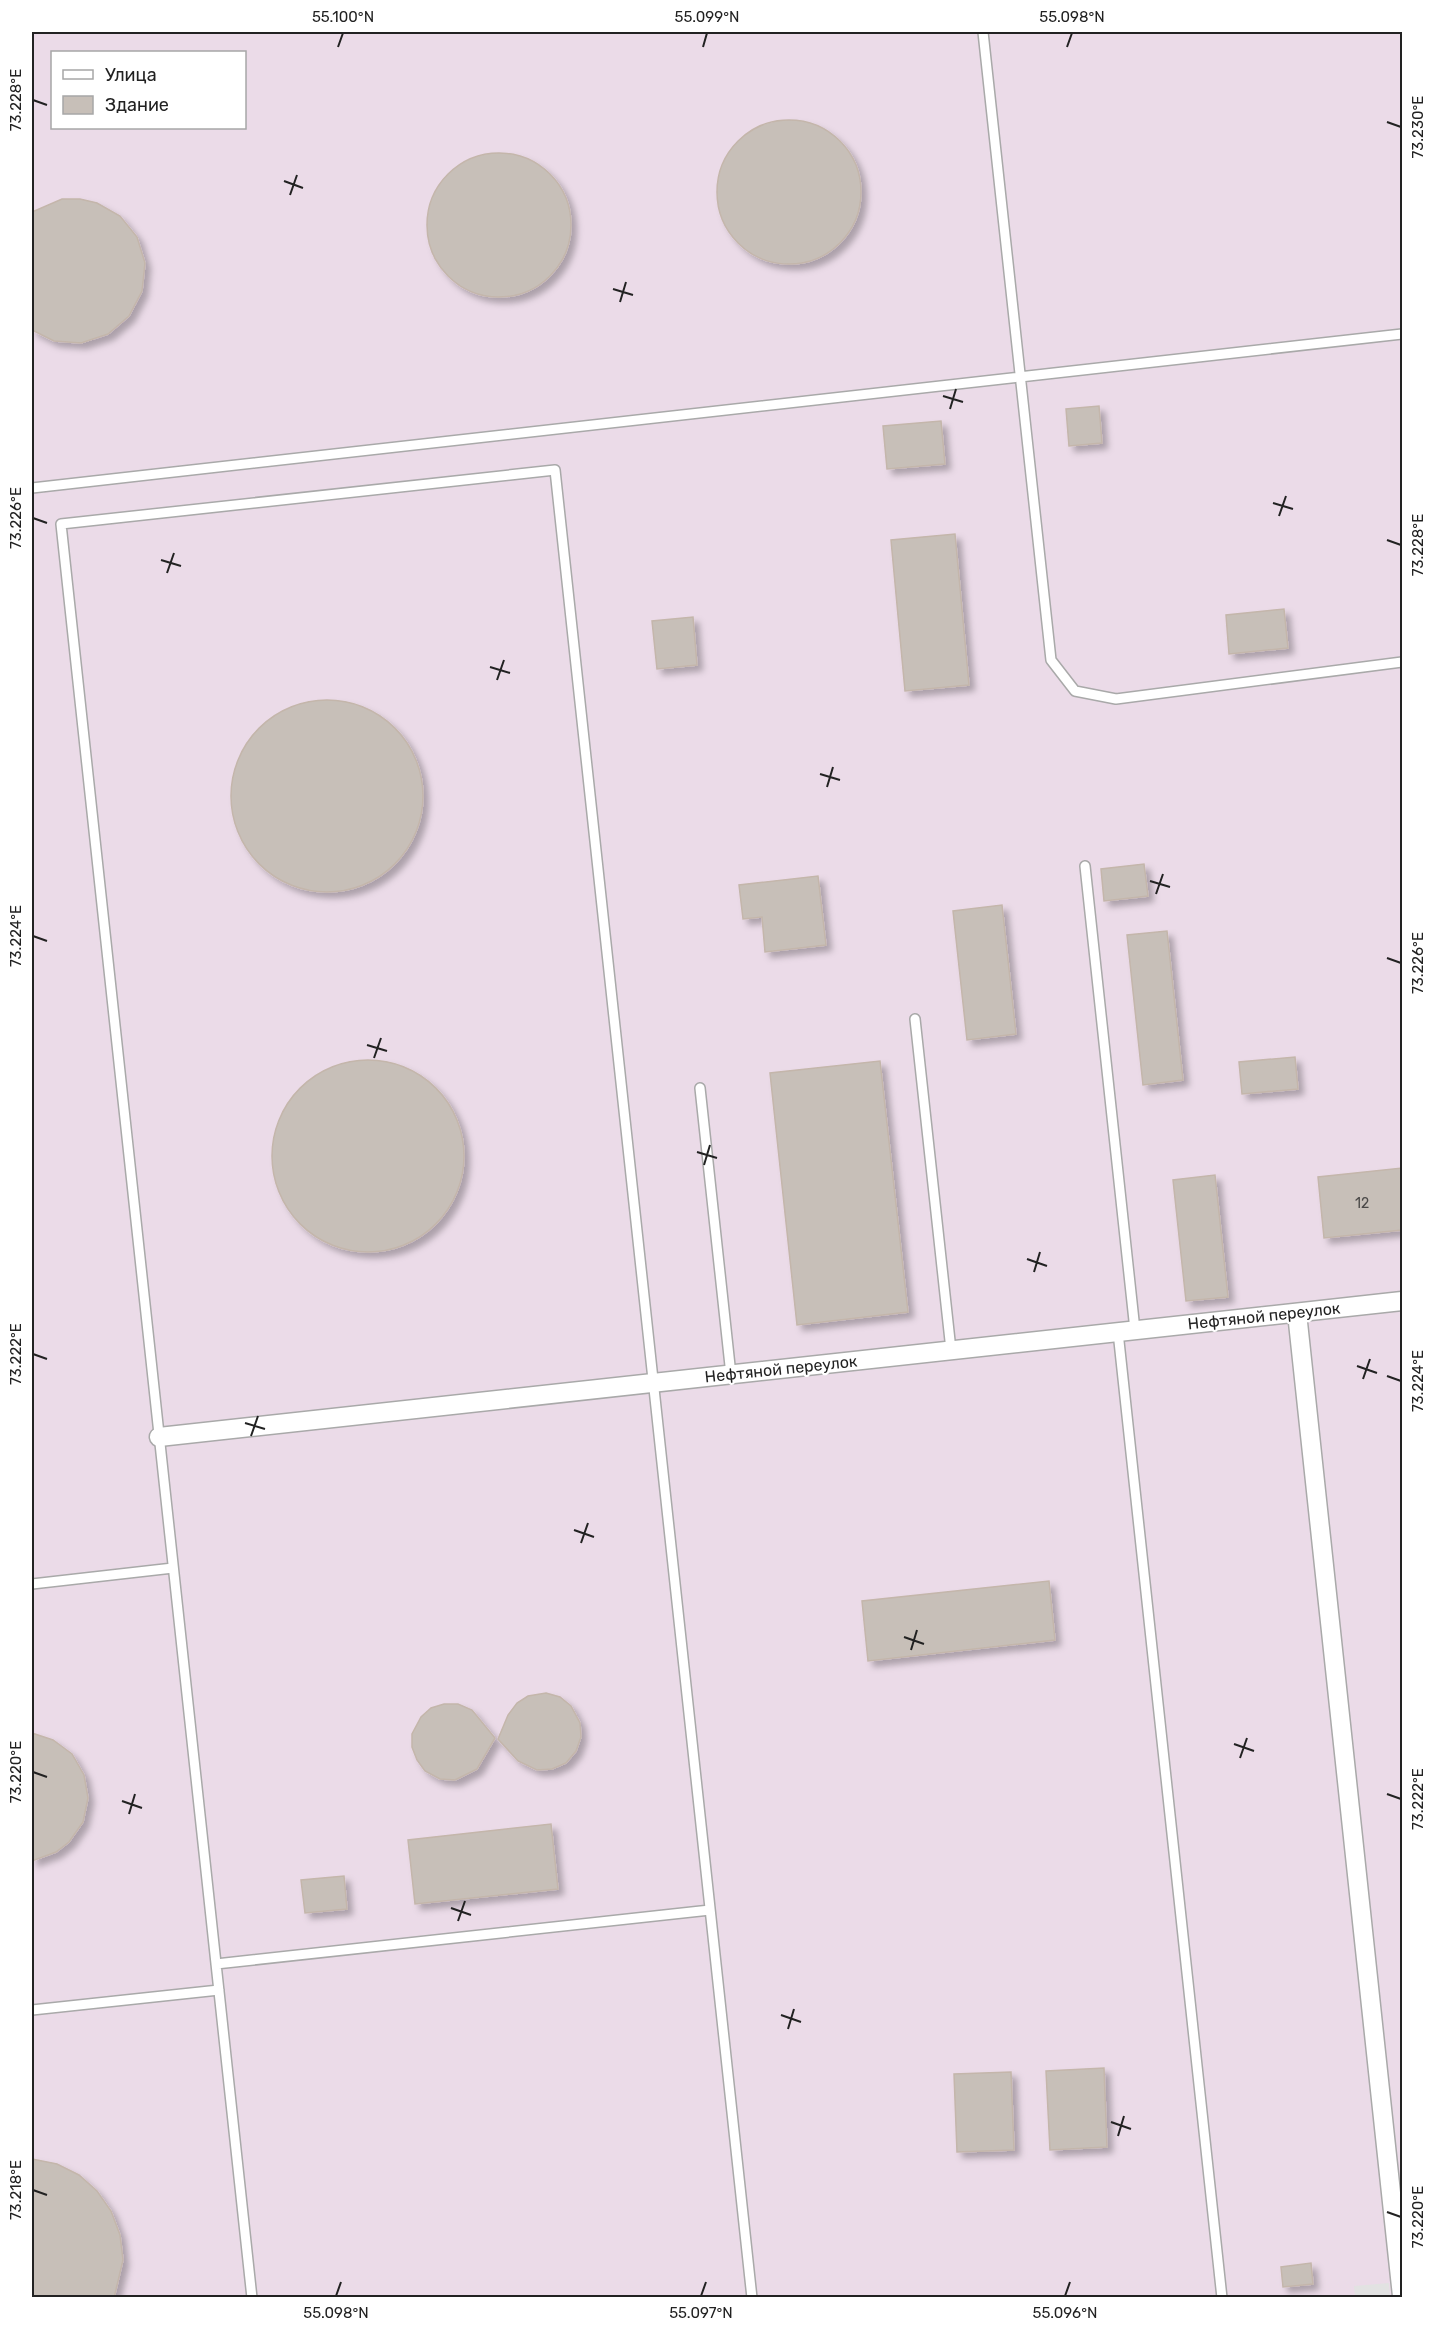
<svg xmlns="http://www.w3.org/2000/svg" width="1434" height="2329" font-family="Rubik,sans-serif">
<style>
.industrial{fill:#ebdbe8;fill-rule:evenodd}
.parking{fill:#e2e2e2}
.building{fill:#c7bfb8;stroke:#c4b6ab;stroke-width:1.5;filter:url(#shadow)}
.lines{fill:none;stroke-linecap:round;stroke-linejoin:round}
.service-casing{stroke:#a9a9a9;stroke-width:12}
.minor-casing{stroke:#a9a9a9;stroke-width:21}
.service{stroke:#fff;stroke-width:9}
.minor{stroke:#fff;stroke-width:18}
.ticks{fill:none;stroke:#222;stroke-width:2}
.labels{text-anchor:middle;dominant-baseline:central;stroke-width:4.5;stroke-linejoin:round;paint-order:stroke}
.number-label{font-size:14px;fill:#4b4948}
.street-label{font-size:16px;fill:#222;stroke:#fff}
.neatline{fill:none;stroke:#222;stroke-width:2}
.ticks-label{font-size:15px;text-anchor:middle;fill:#222}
</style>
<defs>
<filter id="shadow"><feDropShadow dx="5.5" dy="5.5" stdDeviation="3" flood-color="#0004"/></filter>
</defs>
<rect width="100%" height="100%" fill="#f2efe9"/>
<path class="industrial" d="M32 32H1402V2297H32ZM52 52H244V128H52Z"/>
<path class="parking" d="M1389 2283 1390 2297H1355L1354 2286Z"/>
<path class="building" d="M717 192a72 72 0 1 1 144 0a72 72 0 1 1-144 0Z
M427 225a72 72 0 1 1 144 0a72 72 0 1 1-144 0Z
M62 199H80L97 203 120 216 137 237 145 263 142 291 129 316 108 334 81 343 54 341 32 330V212Z
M1099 406 1102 443 1069 446 1066 409Z
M941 421 945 464 887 469 883 426Z
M955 534 969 685 905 691 891 540Z
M1284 609 1288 648 1229 654 1226 615Z
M693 617 697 665 657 669 652 621Z
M231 796a96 96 0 1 1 192 0a96 96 0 1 1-192 0Z
M1144 864 1148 896 1104 901 1101 869Z
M818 876 826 945 765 952 762 917 743 919 739 885Z
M1002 905 1016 1034 967 1040 953 911Z
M1167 931 1183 1080 1143 1085 1127 935Z
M1295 1057 1298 1089 1242 1094 1239 1062Z
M272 1156a96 96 0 1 1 192 0a96 96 0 1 1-192 0Z
M880 1061 908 1312 797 1325 770 1073Z
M1402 1168V1230L1324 1238 1318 1177Z
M1215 1175 1228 1297 1186 1301 1173 1180Z
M1049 1581 1055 1640 868 1661 862 1601Z
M546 1693 560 1697 571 1706 580 1723 581 1737 576 1751 566 1763 552 1769 537 1770 518 1761 498 1739 508 1715 517 1703 528 1696Z
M444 1704H458L472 1710 495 1738 477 1769 455 1780 440 1779 425 1771 417 1760 412 1747V1734L421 1717 431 1708Z
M32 1733 53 1740 72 1754 84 1775 88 1798 83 1822 69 1842 56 1852 32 1861Z
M551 1824 558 1889 415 1904 408 1840Z
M344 1876 347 1909 305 1913 301 1880Z
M1104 2068 1107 2147 1050 2150 1046 2071Z
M1011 2072 1014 2150 957 2152 954 2074Z
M32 2159 57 2164 79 2175 97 2191 111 2211 120 2235 123 2260 114 2298H32Z
M1311 2263 1313 2284 1283 2287 1281 2267Z"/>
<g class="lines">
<g class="service-casing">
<path id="service" d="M983 32 1051 660 1075 691 1116 699 1402 662
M32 488 1402 334
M1085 866 1135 1330
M915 1019 951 1350
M700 1088 731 1375
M1118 1332 1222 2298
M32 1584 173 1568
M216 1964 710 1910
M32 2010 219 1990
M252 2298 61 524 555 470 752 2298"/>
</g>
<g class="minor-casing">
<path id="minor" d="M1297 1313 1402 2296
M159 1437 1402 1301"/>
</g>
<use href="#service" class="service"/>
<use href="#minor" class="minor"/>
</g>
<path class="ticks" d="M338 47 343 33M703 47 707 33M1067 47 1072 33M33 100 47 105M1387 122 1401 127M284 181 303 188M290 195 297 175M613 289 633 295M620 302 626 282M943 396 963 402M950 409 956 389M1273 503 1293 509M1279 516 1286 496M33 518 47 523M1387 540 1401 545M161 560 181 566M167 573 174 553M490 667 510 673M497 680 504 660M820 774 840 780M827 787 833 767M1150 881 1170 887M1156 894 1163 874M33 936 47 941M1387 958 1401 963M367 1045 387 1051M374 1058 381 1038M697 1152 717 1158M704 1165 710 1145M1027 1259 1047 1266M1034 1272 1040 1252M33 1354 47 1359M1357 1366 1377 1373M1387 1376 1401 1381M1363 1379 1370 1359M245 1423 265 1429M251 1436 258 1416M574 1530 594 1537M581 1543 588 1523M904 1637 924 1644M911 1650 917 1630M1234 1744 1254 1751M1240 1758 1247 1738M33 1772 47 1777M1387 1794 1401 1799M122 1801 142 1808M129 1814 135 1794M451 1908 471 1915M458 1921 465 1901M781 2015 801 2022M788 2029 794 2009M1111 2122 1131 2129M1118 2136 1124 2116M33 2190 47 2195M1387 2212 1401 2217M336 2296 341 2282M701 2296 706 2282M1065 2296 1070 2282"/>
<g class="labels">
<g class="number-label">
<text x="1362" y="1203">12</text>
</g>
<g class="street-label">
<text transform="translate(1264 1316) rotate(-6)">Нефтяной переулок</text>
<text transform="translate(781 1369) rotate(-6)">Нефтяной переулок</text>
</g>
</g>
<rect width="1434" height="2329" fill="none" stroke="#ffffff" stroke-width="66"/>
<rect x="51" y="51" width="195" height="78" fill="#ffffff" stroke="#a7a7a7" stroke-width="1.5"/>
<rect x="63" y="70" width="30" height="9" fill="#ffffff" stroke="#a7a7a7" stroke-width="1.5"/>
<text x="105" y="81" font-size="18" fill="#222222">Улица</text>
<rect x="63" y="96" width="30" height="18" fill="#c7bfb8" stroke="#a7a7a7" stroke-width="1.5"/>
<text x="105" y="111" font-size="18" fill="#222222">Здание</text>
<rect x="33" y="33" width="1368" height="2263" class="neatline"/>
<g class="ticks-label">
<text x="343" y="22">55.100°N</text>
<text x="707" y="22">55.099°N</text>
<text x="1072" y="22">55.098°N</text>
<text transform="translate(16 100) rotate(-90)" y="5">73.228°E</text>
<text transform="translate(1418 127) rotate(-90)" y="5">73.230°E</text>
<text transform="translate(16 518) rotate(-90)" y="5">73.226°E</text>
<text transform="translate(1418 545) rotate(-90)" y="5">73.228°E</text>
<text transform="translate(16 936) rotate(-90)" y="5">73.224°E</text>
<text transform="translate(1418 963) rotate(-90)" y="5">73.226°E</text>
<text transform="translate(16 1354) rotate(-90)" y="5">73.222°E</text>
<text transform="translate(1418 1381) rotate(-90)" y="5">73.224°E</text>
<text transform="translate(16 1772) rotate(-90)" y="5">73.220°E</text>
<text transform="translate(1418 1799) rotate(-90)" y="5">73.222°E</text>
<text transform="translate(16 2190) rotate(-90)" y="5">73.218°E</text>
<text transform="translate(1418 2217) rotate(-90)" y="5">73.220°E</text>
<text x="336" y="2318">55.098°N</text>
<text x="701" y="2318">55.097°N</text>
<text x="1065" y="2318">55.096°N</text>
</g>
</svg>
